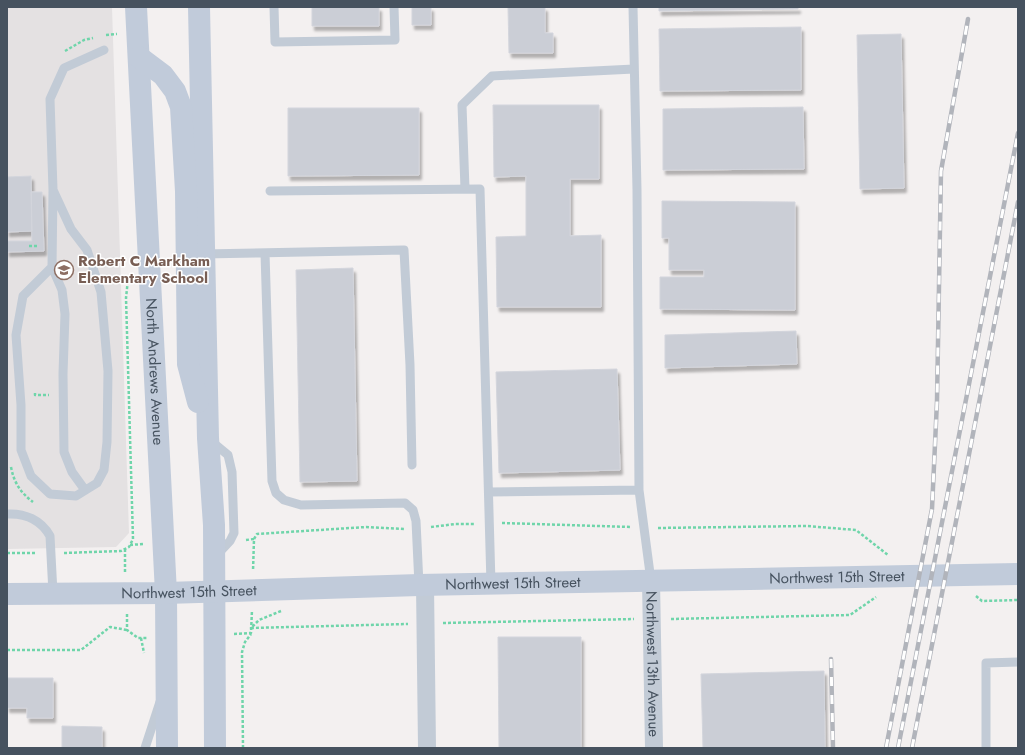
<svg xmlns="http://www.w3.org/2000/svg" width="1025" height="755" font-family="Jost,sans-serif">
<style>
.education{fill:#e4e1e2}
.building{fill:#cbced6;stroke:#d3d5dc;filter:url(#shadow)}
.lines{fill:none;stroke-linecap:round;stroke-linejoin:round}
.path{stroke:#6fd5aa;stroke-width:2.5;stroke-dasharray:3 2;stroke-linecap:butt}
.lane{stroke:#c2cbd6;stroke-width:9}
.street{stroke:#c2cbd6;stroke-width:18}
.secondary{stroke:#c1cbda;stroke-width:22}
.rail-casing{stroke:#b1b4bb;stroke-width:4.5}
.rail{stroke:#fff;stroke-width:3;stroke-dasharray:9;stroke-linecap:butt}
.labels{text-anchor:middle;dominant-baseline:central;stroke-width:3;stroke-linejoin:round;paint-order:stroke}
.education-label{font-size:15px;font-weight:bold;fill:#785e54;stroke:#fff;text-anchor:start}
.street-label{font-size:15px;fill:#46525f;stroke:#fff}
</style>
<defs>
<filter id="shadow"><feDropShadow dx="2.5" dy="4.5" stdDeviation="1" flood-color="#0004"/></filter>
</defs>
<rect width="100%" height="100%" fill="#f3f0f0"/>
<path class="education" d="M7 7H112L129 533 116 547 7 549Z"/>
<path class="building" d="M312 7H379V26H312Z
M412 7H431V25H412Z
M508 7H545V33H553V53H509Z
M659 7H798V9L659 11Z
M801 27V90L660 91 659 29Z
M901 34 904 188 860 189 857 35Z
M493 105H599V179H570V236L601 235V307H497L496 237 526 236V176L494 177Z
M803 107 804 169 663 170V109Z
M288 108H419V175L288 176Z
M31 176 32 231 7 232V177Z
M31 192H42L44 251 7 252V241H32Z
M662 201 795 202V310L660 309V277H704V270H669V238H662Z
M353 268 357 481 300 482 296 270Z
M796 331 797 364 665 368V335Z
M617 369 620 470 499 473 496 372Z
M498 637H581V748H499Z
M824 671 825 748H703L701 674Z
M7 678H53V718H27V708H7Z
M62 726 102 727V748H62Z"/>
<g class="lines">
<path class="path" d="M106 35 117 34
M65 51 84 40 93 38
M29 246H38
M35 393V395H49
M11 467C14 483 21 493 33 502
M502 523 631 527
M431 527 455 524H475
M658 528 807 526 856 530 888 555
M254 539 257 534 366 527 404 529
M246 540 254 539 253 571
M130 545 143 544
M125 549V573
M7 553H37
M64 553 121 551 129 547 133 539 126 298 128 279
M976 596 982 601 1018 600
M281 611 259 620 251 628 408 624
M127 614V630L138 638H147
M671 619 850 615 876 597
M443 623 634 619
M234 634 251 633 252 610
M141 638 144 653
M7 650H81L110 627 127 630
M243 748 242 652 245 642 251 634"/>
<path class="lane" d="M274 7 275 42 395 40 394 7
M633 7 637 190 639 490 651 581
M465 189 462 105 492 76 634 69
M53 190 71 229 87 250 101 292 108 371 107 442 104 470 97 483 76 496 50 494 31 476 21 450V405L16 335 23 296 52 267 53 190 50 99 64 68 104 50
M270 191 480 189 491 584
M265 253 272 481 276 493 284 500 301 505 405 503 413 510 416 521 419 585
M203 254 404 250 410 365 412 465
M52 267 62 290 65 314 63 374 64 452 72 472 85 490
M211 441 228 455 232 472 234 533 230 541 217 555
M489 492 639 490
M7 514C25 513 41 520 50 536L53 593
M145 748 160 702
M986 748V663L1018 662"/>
<g class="street">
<path id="s1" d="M651 581 654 748"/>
<path d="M425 585 427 748"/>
</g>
<g class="secondary">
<path id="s2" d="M136 7 166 593 167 748"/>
<path d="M199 7 208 438 214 525 215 748"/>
<path d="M139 57 163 75 175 91 181 107 186 191 188 364 198 402"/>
<path id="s3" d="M7 594 166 593 419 585 1018 574"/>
</g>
<g class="rail-casing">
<path id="rail" d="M831 659 833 748
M886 748 932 509 937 401 941 171 968 19
M898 748 1018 133
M912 748 1018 202"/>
</g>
<use href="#rail" class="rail"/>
</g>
<defs>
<g id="school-ring" transform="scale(1)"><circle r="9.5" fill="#fff" stroke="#8d6e63" stroke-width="1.5"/><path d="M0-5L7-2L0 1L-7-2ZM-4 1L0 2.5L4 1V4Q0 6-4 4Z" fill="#8d6e63"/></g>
</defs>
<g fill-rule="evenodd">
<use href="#school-ring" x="64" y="270"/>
</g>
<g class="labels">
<g class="education-label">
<text x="78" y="261">Robert C Markham<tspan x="78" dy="17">Elementary School</tspan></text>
</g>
<g class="street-label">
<text stroke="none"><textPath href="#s2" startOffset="365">North Andrews Avenue</textPath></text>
<text stroke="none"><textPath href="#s3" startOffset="830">Northwest 15th Street</textPath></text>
<text stroke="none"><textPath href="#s3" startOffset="506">Northwest 15th Street</textPath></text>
<text stroke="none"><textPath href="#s3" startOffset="182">Northwest 15th Street</textPath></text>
<text stroke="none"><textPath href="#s1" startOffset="83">Northwest 13th Avenue</textPath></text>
</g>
</g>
<rect width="1025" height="755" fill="none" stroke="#46525f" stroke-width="16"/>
</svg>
